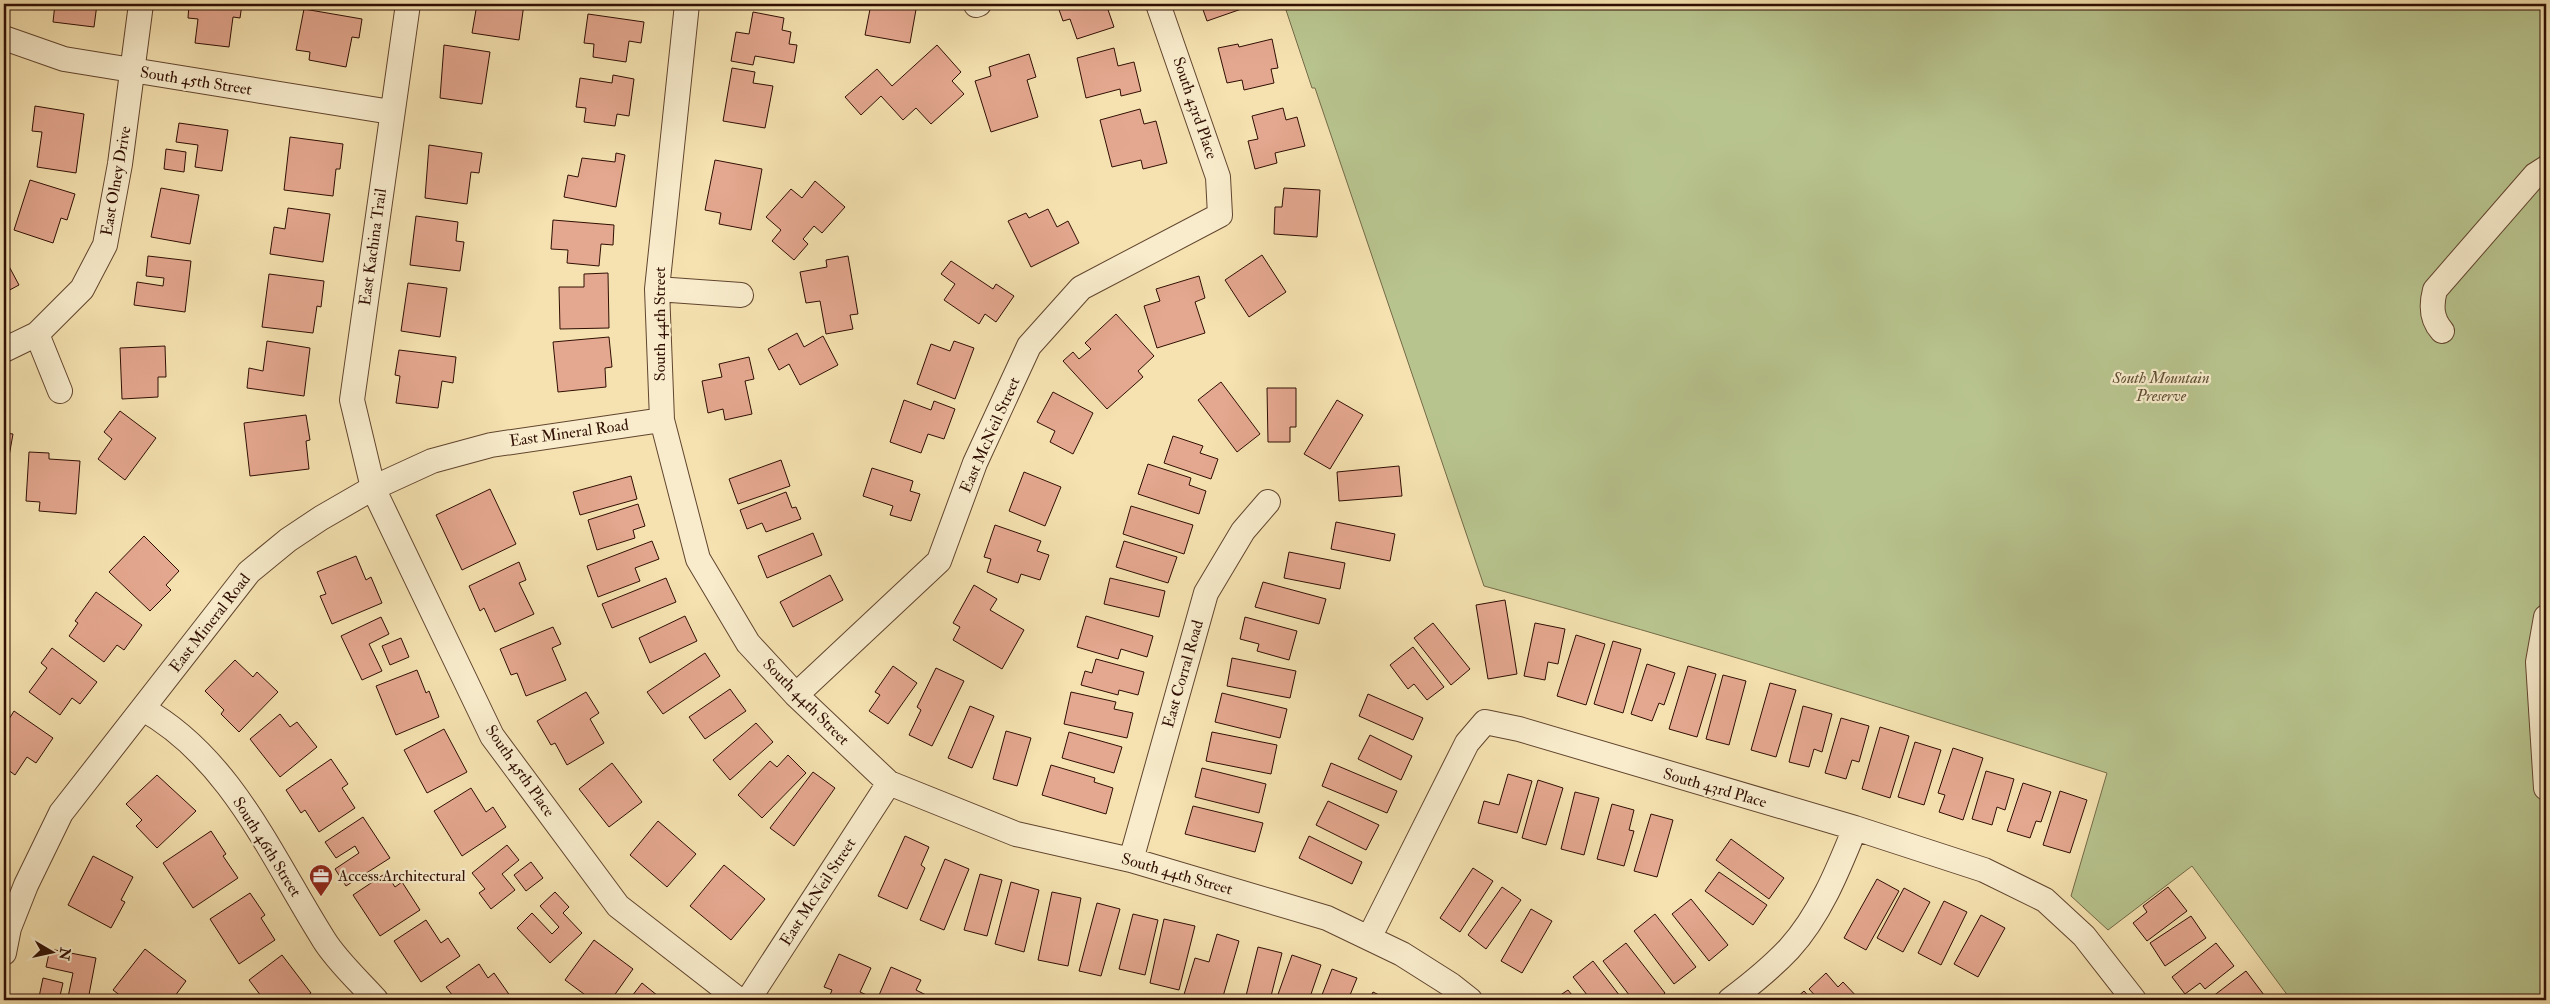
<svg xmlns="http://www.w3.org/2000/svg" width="2550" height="1004" font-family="'IM FELL Double Pica',serif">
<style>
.green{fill:#b8c48e;stroke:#746a48}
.building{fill:#e4a78f;stroke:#300f03}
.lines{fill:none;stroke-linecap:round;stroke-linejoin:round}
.minor-casing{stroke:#61442e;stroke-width:26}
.minor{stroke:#f8eccc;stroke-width:24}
.labels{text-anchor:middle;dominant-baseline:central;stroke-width:4.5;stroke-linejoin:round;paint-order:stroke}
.street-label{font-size:16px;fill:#300f03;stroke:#f8eccc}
.park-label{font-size:16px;font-style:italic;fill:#604e34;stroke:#f8eccc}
.poi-label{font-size:16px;fill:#300f03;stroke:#f8eccc;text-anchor:start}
</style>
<rect width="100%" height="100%" fill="#f5e2b0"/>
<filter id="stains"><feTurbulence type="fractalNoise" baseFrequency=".004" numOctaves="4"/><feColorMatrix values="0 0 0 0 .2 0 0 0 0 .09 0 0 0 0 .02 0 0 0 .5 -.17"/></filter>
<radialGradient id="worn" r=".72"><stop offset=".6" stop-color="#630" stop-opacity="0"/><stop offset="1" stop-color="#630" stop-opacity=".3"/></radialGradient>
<path class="green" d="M1284 4H2546V1000H2291L2192 866 2108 930 2071 896 2107 773C1900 707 1693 642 1484 586L1315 88H1312Z"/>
<path class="building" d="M55 4H97L94 27 53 22Z
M189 4H242L240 18 233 17 229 47 195 43 198 19 188 18Z
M477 4H524L519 40 472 33Z
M871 4H917L910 43 865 35Z
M1057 4H1106L1114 27 1077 39 1070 19 1063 21Z
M1201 4H1249L1250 6 1207 21Z
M304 9 362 19 359 38 352 37 346 67 309 60 310 52 296 50Z
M753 12 784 18 782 30 791 32 789 44 797 45 794 63 755 56 753 65 731 61 736 32 749 34Z
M588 14 644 22 641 43 629 41 626 62 593 57 594 44 584 43Z
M1272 39 1278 68 1271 69 1274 83 1244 90 1242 80 1227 83 1218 48 1238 44 1239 47Z
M444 45 490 52 482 104 440 98Z
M937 45 961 72 952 81 964 94 931 124 916 108 903 120 881 96 861 115 845 97 877 69 892 86Z
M1114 48 1118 66 1134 62 1141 91 1121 96 1120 89 1086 98 1077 58Z
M1029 54 1036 77 1027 80 1038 117 991 132 975 81 991 76 989 67Z
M732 68 755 72 753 83 773 86 765 128 723 121Z
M613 75 634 79 629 116 617 114 615 126 584 122 586 108 576 107 580 78 612 83Z
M2546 92V126L2545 127 2543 93Z
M35 106 84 114 76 173 37 167 42 132 32 131Z
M1283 108 1286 120 1297 117 1305 146 1275 153 1277 163 1255 169 1248 141 1258 139 1252 116Z
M1140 109 1144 124 1156 121 1167 163 1143 169 1141 160 1112 167 1100 120Z
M179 123 228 130 222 171 195 167 198 145 176 142Z
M290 137 343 144 340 169H336L333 196 284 190Z
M429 145 482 153 479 173 471 172 467 204 425 198Z
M166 149 186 152 184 172 164 169Z
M616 153 625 155 616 207 564 197 568 175 578 177 582 158 615 162Z
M715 160 762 169 751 230 719 224 721 213 705 210Z
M30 180 75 194 67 220 61 218 53 243 14 230Z
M815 181 845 207 822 233 814 226 803 239 808 244 794 260 772 241 781 230 766 217 791 189 802 198Z
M161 188 199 195 190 244 151 237Z
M1284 188 1320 190 1317 237 1274 234 1275 207H1282Z
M288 208 330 214 323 262 270 254 274 227 285 229Z
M1048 209 1057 227 1068 221 1079 243 1031 267 1008 221 1026 213 1029 218Z
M416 216 458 222 456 241 464 242 460 271 410 265Z
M553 220 614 225 613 245 601 244 599 266 567 263 568 250 551 249Z
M1262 255 1286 292 1249 317 1225 280Z
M148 256 191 261 185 312 134 305 137 282 163 286 164 278 146 276Z
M848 256 858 314 850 315 853 329 826 334 820 301 806 303 800 272 827 267 826 260Z
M4 257 19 285 4 293Z
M951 261 993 289 996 284 1014 296 996 322 985 314 979 324 944 300 955 284 941 274Z
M608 273 609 328 560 329 559 287H584V274Z
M269 274 324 281 321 307 317 306 313 333 262 327Z
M1199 276 1205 298 1195 302 1205 333 1157 348 1144 306 1160 301 1156 289Z
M408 283 447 288 440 337 401 331Z
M1116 314 1154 356 1138 371 1143 377 1107 409 1063 361 1073 352 1079 359 1091 349 1085 343Z
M797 333 804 347 823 336 838 365 800 385 789 364 779 370 768 349Z
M609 337 612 367 605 368 606 387 558 392 553 342Z
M267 341 310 348 304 396 247 388 249 368 263 371Z
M954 341 974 348 955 399 917 384 931 344 950 351Z
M165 346 166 377H158V397L122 399 120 348Z
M399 350 456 357 453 383 442 381 438 408 396 403 400 376 395 375Z
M749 357 754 379 745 381 752 414 725 420 723 409 708 413 702 381 722 377 719 364Z
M1221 382 1260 434 1237 452 1198 400Z
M1267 388H1296V427H1290V442H1268Z
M1053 392 1093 413 1073 454 1050 442 1055 431 1037 422Z
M904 400 931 410 934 401 955 409 944 439 928 434 921 453 890 442Z
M1337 400 1363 415 1330 469 1304 454Z
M120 411 156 438 125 480 98 459 112 439 104 432Z
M306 415 310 440 306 441 309 469 250 476 244 423Z
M4 433 13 434 5 479H4Z
M1173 436 1203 446 1200 453 1218 459 1211 479 1164 463Z
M29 452 49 453V459L80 461 76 514 39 511 40 502 26 501Z
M781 460 790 486 738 504 729 479Z
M1148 464 1191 478 1189 485 1206 491 1199 514 1138 494Z
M1399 466 1402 496 1339 501 1337 472Z
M872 468 913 481 910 491 920 494 911 521 890 515 893 506 863 496Z
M1024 472 1061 487 1045 526 1009 511Z
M631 476 637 499 580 515 573 492Z
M490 489 516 544 462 570 436 515Z
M786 492 792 508 796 507 801 519 766 532 762 523 747 529 740 510Z
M638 504 645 526 633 530 635 538 597 550 588 520Z
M1131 506 1193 525 1184 554 1123 534Z
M1336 522 1395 534 1390 561 1331 549Z
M995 525 1041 541 1037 551 1049 555 1040 580 1021 574 1018 583 987 572 991 559 984 557Z
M813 533 822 555 767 578 758 556Z
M144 536 179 571 166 585 171 590 150 611 109 572Z
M652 541 659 559 635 568 640 581 598 597 587 566Z
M1124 541 1177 557 1168 583 1116 567Z
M1289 552 1345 563 1340 589 1284 578Z
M356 556 366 580 371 577 382 603 332 624 320 596 326 594 317 572Z
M519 562 526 580 519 583 534 614 495 632 484 608 480 611 469 586Z
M830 575 843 600 793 627 780 602Z
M666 578 676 602 612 628 602 604Z
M1110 578 1165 591 1159 617 1104 604Z
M1263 582 1326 599 1319 624 1255 607Z
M974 585 997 599 990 610 1024 630 1002 669 953 640 960 627 953 623Z
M96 592 142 625 124 650 117 645 104 662 69 636 78 623 75 621Z
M1505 600 1517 674 1488 679 1476 605Z
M685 616 697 641 650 663 639 638Z
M1086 616 1153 636 1147 657 1121 649 1118 659 1077 647Z
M381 617 389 634 369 644 382 671 362 680 341 636Z
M1245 617 1297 631 1289 660 1257 651 1259 644 1240 639Z
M1433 623 1470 669 1451 685 1414 638Z
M1535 623 1565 629 1558 664 1548 662 1545 680 1524 676Z
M553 627 561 644 552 648 566 680 526 696 517 673 511 675 500 649Z
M1576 635 1605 644 1586 705 1557 696Z
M401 638 409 657 390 665 382 646Z
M1613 641 1641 649 1623 713 1594 704Z
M1413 647 1444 687 1427 700 1414 684 1408 689 1390 665Z
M52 648 97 682 80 704 72 698 60 715 29 692 47 668 41 663Z
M705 653 720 676 663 714 647 692Z
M1232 658 1296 671 1290 698 1227 686Z
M1096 659 1144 672 1138 695 1119 690 1118 695 1081 685 1085 671 1092 673Z
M235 660 253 677 257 672 278 692 239 732 221 714 224 710 205 691Z
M1647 664 1675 673 1664 705 1659 703 1652 721 1631 714Z
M893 666 917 683 888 724 869 711 880 695 875 692Z
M1688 666 1716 674 1697 737 1669 729Z
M936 668 964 681 932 746 909 735 921 710 917 707Z
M417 670 426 693 429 691 439 717 396 735 376 686Z
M1723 675 1746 681 1729 745 1706 739Z
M1770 683 1796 690 1776 757 1751 750Z
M730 689 746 711 705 739 689 717Z
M586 692 599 713 590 719 604 743 567 765 555 743 551 745 537 721Z
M1071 692 1116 702 1114 709 1133 713 1127 738 1064 724Z
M1222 693 1287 709 1280 738 1215 722Z
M1368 694 1423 718 1413 740 1359 716Z
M970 706 994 716 972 768 948 758Z
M1803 706 1832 714 1822 752 1814 749 1809 767 1789 762Z
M14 711 53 738 36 763 27 757 15 775 4 767V727Z
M280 714 290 727 297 722 317 747 280 777 250 739Z
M1841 718 1869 726 1859 762 1852 760 1846 779 1825 773Z
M756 723 773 742 730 780 713 760Z
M1880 727 1909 736 1890 798 1862 789Z
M444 729 467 772 427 793 404 750Z
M1006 731 1031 738 1017 786 993 779Z
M1069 732 1122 747 1114 773 1062 758Z
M1212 732 1277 745 1271 774 1206 761Z
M1370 735 1412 756 1401 780 1358 759Z
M1915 742 1941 750 1924 805 1898 797Z
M1953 748 1983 758 1963 820 1939 812 1945 795 1938 793Z
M788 755 806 773 762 818 738 795 770 761 777 767Z
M331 759 348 784 342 788 355 808 319 832 305 810 301 813 286 790Z
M612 763 642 802 609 827 579 789Z
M1331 763 1397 791 1387 813 1322 786Z
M1051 765 1095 778 1094 782 1113 788 1106 814 1042 795Z
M1202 768 1266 784 1259 813 1195 797Z
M1986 771 2014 779 2005 810 1997 807 1992 825 1972 819Z
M813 772 835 788 794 846 770 828Z
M1508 774 1532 781 1517 833 1478 823 1484 801 1499 805Z
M157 775 196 811 157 848 136 826 142 820 126 804Z
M1538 780 1563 788 1546 845 1522 838Z
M2023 783 2051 792 2041 822 2036 821 2030 838 2007 831Z
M471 788 486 812 493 807 506 827 462 856 434 811Z
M2060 791 2087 800 2070 853 2043 845Z
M1575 792 1599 798 1584 855 1561 849Z
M1328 801 1379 825 1366 850 1316 825Z
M1612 804 1634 810 1629 830 1634 831 1624 866 1597 859Z
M1193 806 1263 823 1255 852 1185 834Z
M1651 814 1673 820 1657 877 1634 871Z
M363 817 390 858 346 886 335 869 359 853 355 846 336 858 325 842Z
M658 821 696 854 667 887 630 855Z
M211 831 226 854 223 856 238 878 193 908 163 863Z
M905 836 929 847 921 865 925 868 907 909 878 896Z
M1309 836 1362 862 1352 884 1299 858Z
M1731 839 1784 878 1769 899 1716 860Z
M507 845 519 860 502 874 515 890 491 909 479 893 485 889 472 873Z
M93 856 133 877 121 900 125 902 111 928 68 905Z
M945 859 969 869 944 930 920 920Z
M531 862 543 878 526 891 514 875Z
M724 865 765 899 731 940 690 906Z
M1473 868 1493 881 1460 932 1440 918Z
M1719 872 1767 905 1753 925 1705 891Z
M386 873 395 887 402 882 420 910 380 936 353 895Z
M980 874 1002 880 987 936 964 930Z
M1877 879 1899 891 1866 950 1844 938Z
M1011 882 1039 890 1024 952 995 944Z
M1502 887 1521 900 1486 949 1468 935Z
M2168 887 2187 911 2147 941 2133 923 2147 912 2143 906Z
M1904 888 1930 902 1903 952 1877 938Z
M555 892 569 907 563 913 582 933 550 963 517 928 532 913 552 934 559 927 540 906Z
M1052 892 1081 898 1068 966 1038 960Z
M250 893 265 915 261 918 275 940 239 964 210 919Z
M1691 899 1728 945 1709 961 1672 914Z
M1944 901 1967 912 1941 965 1918 953Z
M1097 903 1120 909 1101 976 1079 971Z
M1531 909 1552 921 1522 973 1501 961Z
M1133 914 1158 920 1145 975 1119 969Z
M1655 914 1696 967 1674 984 1634 931Z
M1981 915 2005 928 1978 977 1954 964Z
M2191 916 2206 938 2165 966 2150 943Z
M1164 919 1195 926 1179 990 1150 983Z
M426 920 441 943 448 938 460 956 421 982 394 941Z
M1217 934 1239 941 1222 1000H1192L1183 998 1195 958 1209 962Z
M594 940 633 969 611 1000H592L565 980Z
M1626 943 1665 993 1657 1000H1633L1603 961Z
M2216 943 2234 966 2205 989 2200 983 2185 994 2172 977Z
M1258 947 1282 953 1270 1000H1245Z
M50 949 96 958 88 1000 68 997 73 973 46 967Z
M145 949 186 981 172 1000H126L113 990Z
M839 954 871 968 860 992 869 996 868 1000H828L832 990 824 987Z
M282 955 311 993 302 1000H264L249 980Z
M1292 955 1321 965 1309 1000H1276Z
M1593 961 1623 1000H1591L1573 977Z
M479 964 488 978 494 973 513 1000H456L446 987Z
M891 967 921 980 916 990 936 1000H877Z
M1332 969 1357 978 1348 1000H1320Z
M2246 971 2264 995 2257 1000H2208Z
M1826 973 1838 987 1843 982 1860 1000H1819L1809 989Z
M43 978 63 983 59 1000 39 997Z
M642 983 663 1000 666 997 671 1000H629Z
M1568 990 1576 1000H1553Z
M1804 991 1812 1000H1794Z
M1373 992 1389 1000H1369Z"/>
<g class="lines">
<g class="minor-casing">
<path id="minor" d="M408 4 352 400 373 488 492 736 618 906 739 1000
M687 4 657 289 662 420 698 559 748 643 796 695 889 783 1016 834 1131 860 1327 918 1402 954 1451 985 1470 1000
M976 5 979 4
M4 38 64 59 391 112
M657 289 741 295
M2442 331C2431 319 2431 305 2435 290L2535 175 2546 168
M37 334 60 391
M4 350 37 334 82 289 105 245 120 164 141 4
M2546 617 2538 662 2546 788
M796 695 939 561 975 463 1029 346 1081 288 1220 215 1218 177 1158 4
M143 709C231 758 272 858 324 940 337 961 359 981 376 1000
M1131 860 1206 593 1243 531 1268 502
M1369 938 1467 743 1485 722 1519 729 1855 828 1984 870 2045 900 2084 936 2134 1000
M4 953 9 928 26 885 61 813 249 572 288 540 321 518 373 488 432 461 491 445 662 420
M748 1000 889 783
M1730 1000C1750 985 1771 968 1789 949 1820 915 1838 870 1855 828"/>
</g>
<use href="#minor" class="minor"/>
</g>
<defs>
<g id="office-pin" transform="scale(1.25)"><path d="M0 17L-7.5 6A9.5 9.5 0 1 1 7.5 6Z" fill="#8f2418" stroke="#f8eccc"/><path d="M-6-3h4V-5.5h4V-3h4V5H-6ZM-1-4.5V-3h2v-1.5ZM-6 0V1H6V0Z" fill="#fff"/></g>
</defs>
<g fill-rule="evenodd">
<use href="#office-pin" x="321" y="876"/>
</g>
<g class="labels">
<g class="street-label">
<text transform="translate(196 81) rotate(9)">South 45th Street</text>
<text transform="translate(1195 108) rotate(71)">South 43rd Place</text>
<text transform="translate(116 181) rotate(-80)">East Olney Drive</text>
<text transform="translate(373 247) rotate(-82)">East Kachina Trail</text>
<text transform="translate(660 324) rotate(-90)">South 44th Street</text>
<text transform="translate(569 433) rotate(-8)">East Mineral Road</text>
<text transform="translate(990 435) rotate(-66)">East McNeil Street</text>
<text transform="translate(210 623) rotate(-52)">East Mineral Road</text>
<text transform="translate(1183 674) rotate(-74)">East Corral Road</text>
<text transform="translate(806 702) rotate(45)">South 44th Street</text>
<text transform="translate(520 771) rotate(55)">South 45th Place</text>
<text transform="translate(1715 788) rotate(16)">South 43rd Place</text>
<text transform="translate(267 847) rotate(58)">South 46th Street</text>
<text transform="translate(1177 874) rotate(16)">South 44th Street</text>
<text transform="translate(818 892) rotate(-57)">East McNeil Street</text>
</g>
<g class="park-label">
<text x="2161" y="378">South Mountain<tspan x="2161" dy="18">Preserve</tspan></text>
</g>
<g class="poi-label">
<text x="338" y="876">Access.Architectural</text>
</g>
</g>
<rect width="2550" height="1004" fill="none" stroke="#f5e2b0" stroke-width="20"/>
<rect x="5" y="5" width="2540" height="994" fill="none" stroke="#300f03" stroke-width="2.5"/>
<rect x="10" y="10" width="2530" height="984" fill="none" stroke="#300f03"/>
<g transform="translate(52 952) rotate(99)" stroke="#f8eccc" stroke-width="4" paint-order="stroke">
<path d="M0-4L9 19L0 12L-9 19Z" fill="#300f03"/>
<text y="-8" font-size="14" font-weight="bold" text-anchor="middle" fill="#300f03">N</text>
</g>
<rect width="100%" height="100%" filter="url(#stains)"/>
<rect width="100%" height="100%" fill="url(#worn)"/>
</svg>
